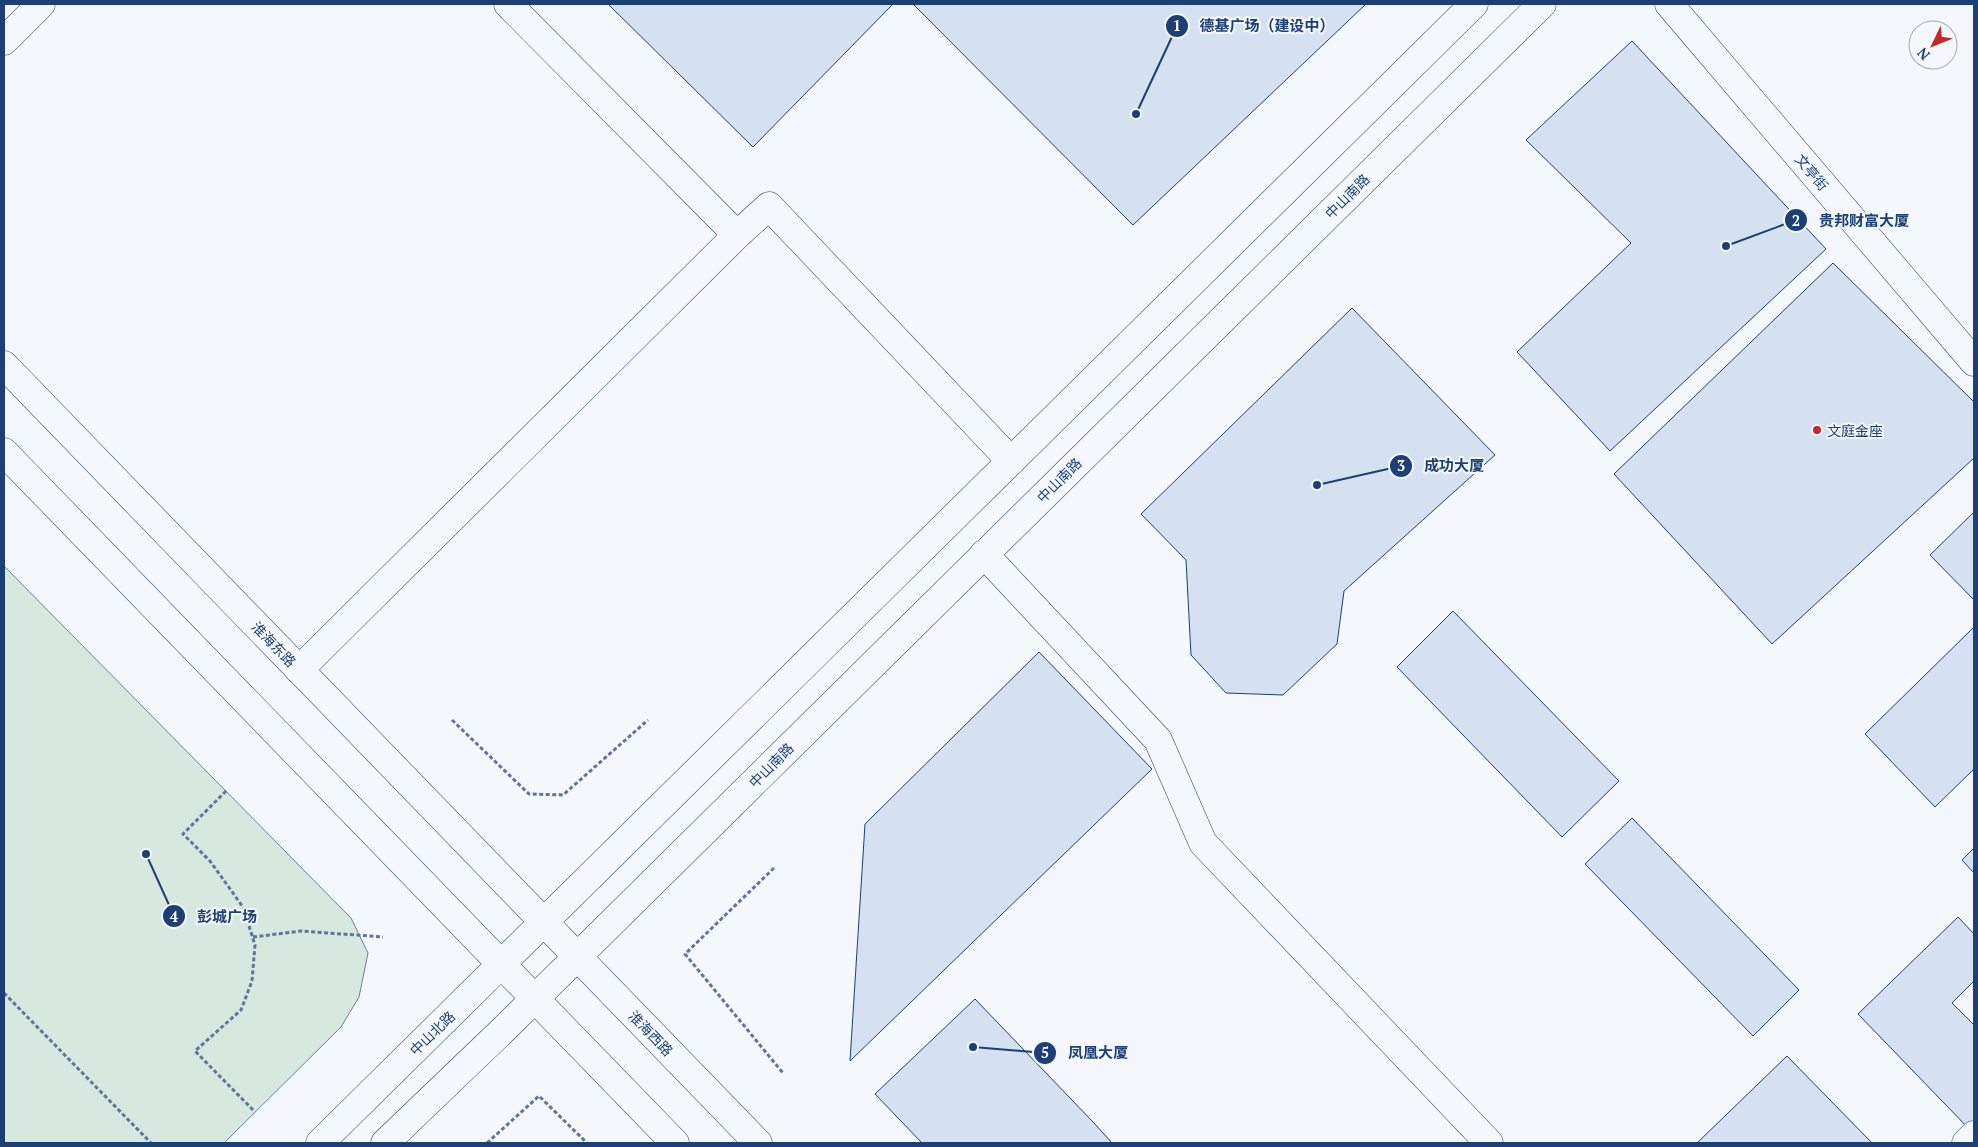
<svg xmlns="http://www.w3.org/2000/svg" width="1978" height="1147" font-family="'PT Serif','Noto Sans SC',serif">
<style>
.green{fill:#d7e8df;stroke:#687fa3}
.building{fill:#d5e0f0;stroke:#1d3f73}
.lines{fill:none;stroke-linecap:round;stroke-linejoin:round}
.minor-casing{stroke:#1d3f73;stroke-width:29}
.major-casing{stroke:#1d3f73;stroke-width:29}
.path{stroke:#5e769c;stroke-width:3;stroke-dasharray:4 2.5;stroke-linecap:butt}
.minor{stroke:#f4f7fb;stroke-width:28}
.major{stroke:#f4f7fb;stroke-width:28}
.poi-dot{fill:#c62828;stroke:#f4f7fb;stroke-width:2}
.labels{text-anchor:middle;dominant-baseline:central;stroke-width:4;stroke-linejoin:round;paint-order:stroke}
.street-label{font-size:14px;fill:#1d3f73;stroke:#f4f7fb}
.poi-label{font-size:14px;fill:#1d3f73;stroke:#f4f7fb;text-anchor:start}
.leader{fill:none;stroke:#1d3f73;stroke-width:2}
.callout-dot{fill:#1d3f73;stroke:#f4f7fb;stroke-width:2}
.mark-label{font-size:15px;text-anchor:middle;font-weight:bold;fill:#fff}
.callout-label{font-size:15px;text-anchor:middle;font-weight:bold;fill:#1d3f73;stroke:#f4f7fb;stroke-width:4;stroke-linejoin:round;paint-order:stroke}
</style>
<rect width="100%" height="100%" fill="#f4f7fb"/>
<path class="green" d="M4 566 351 918 368 953 359 997 341 1027 224 1143H4Z"/>
<path class="building" d="M608 4H893L753 147Z
M913 4H1366L1133 225Z
M1632 41 1826 249 1610 451 1517 352 1631 243 1526 140Z
M1833 263 1974 402V458L1772 644 1614 474Z
M1352 308 1495 455 1344 591 1337 644 1283 695 1226 693 1191 655 1186 560 1141 514Z
M1974 512V600L1930 555Z
M1453 611 1619 781 1562 837 1397 667Z
M1974 627V769L1935 807 1865 734Z
M1039 652 1152 769 850 1061 865 824Z
M1632 818 1799 990 1753 1036 1585 864Z
M1974 848V873L1962 860Z
M1958 917 1974 934V981L1952 1003 1974 1025V1129L1972 1132 1858 1014Z
M975 999 1094 1123 1112 1143H922L875 1094Z
M1787 1056 1872 1143H1697Z"/>
<g class="lines">
<g class="minor-casing">
<path id="minor" d="M508 4 737 235 769 206 1011 461
M1669 4 1974 362
M4 41 41 4
M984 554 1158 740 1203 843 1489 1143
M299 670 737 235
M1966 1143 1974 1135"/>
</g>
<g class="major-casing">
<path id="major" d="M4 365 758 1143
M4 452 675 1143
M320 1143 1474 4
M385 1143 503 1030 1542 4"/>
</g>
<path class="path" d="M452 720 529 794 563 795 648 720
M226 791 183 834 210 861 243 907 255 945 252 981 241 1010 195 1051 255 1112
M774 868 685 954 783 1073
M253 937 301 931 383 937
M4 993 151 1143
M487 1143 539 1096 587 1143"/>
<use href="#minor" class="minor"/>
<use href="#major" class="major"/>
</g>
<circle class="poi-dot" cx="1817" cy="430" r="5"/>
<g class="labels">
<g class="street-label">
<text transform="translate(1812 172) rotate(50)">文亭街</text>
<text transform="translate(1347 196) rotate(-45)">中山南路</text>
<text transform="translate(1059 480) rotate(-45)">中山南路</text>
<text transform="translate(274 644) rotate(46)">淮海东路</text>
<text transform="translate(771 765) rotate(-45)">中山南路</text>
<text transform="translate(432 1033) rotate(-44)">中山北路</text>
<text transform="translate(651 1033) rotate(46)">淮海西路</text>
</g>
<g class="poi-label">
<text x="1827" y="430">文庭金座</text>
</g>
</g>
<path class="leader" d="M1136 114L1177 26M1726 246L1796 220M1317 485L1401 466M146 854L174 916M973 1047L1045 1053"/>
<g class="callout-dot">
<circle cx="1136" cy="114" r="5"/>
<circle cx="1726" cy="246" r="5"/>
<circle cx="1317" cy="485" r="5"/>
<circle cx="146" cy="854" r="5"/>
<circle cx="973" cy="1047" r="5"/>
<circle cx="1177" cy="26" r="12"/>
<circle cx="1796" cy="220" r="12"/>
<circle cx="1401" cy="466" r="12"/>
<circle cx="174" cy="916" r="12"/>
<circle cx="1045" cy="1053" r="12"/>
</g>
<g class="mark-label">
<text x="1177" y="31">1</text>
<text x="1796" y="226">2</text>
<text x="1401" y="471">3</text>
<text x="174" y="922">4</text>
<text x="1045" y="1058">5</text>
</g>
<g class="callout-label">
<text x="1267" y="31">德基广场（建设中）</text>
<text x="1864" y="226">贵邦财富大厦</text>
<text x="1454" y="471">成功大厦</text>
<text x="227" y="922">彭城广场</text>
<text x="1098" y="1058">凤凰大厦</text>
</g>
<rect width="1978" height="1147" fill="none" stroke="#1d3f73" stroke-width="10"/>
<g transform="translate(1933 45) rotate(227)"><circle r="24" fill="#f4f7fb" stroke="#9eadc5"/>
<path d="M0-4L9 19L0 12L-9 19Z" fill="#c62828"/>
<text y="-8" font-size="14" font-weight="bold" text-anchor="middle" fill="#1d3f73">N</text>
</g>
</svg>
